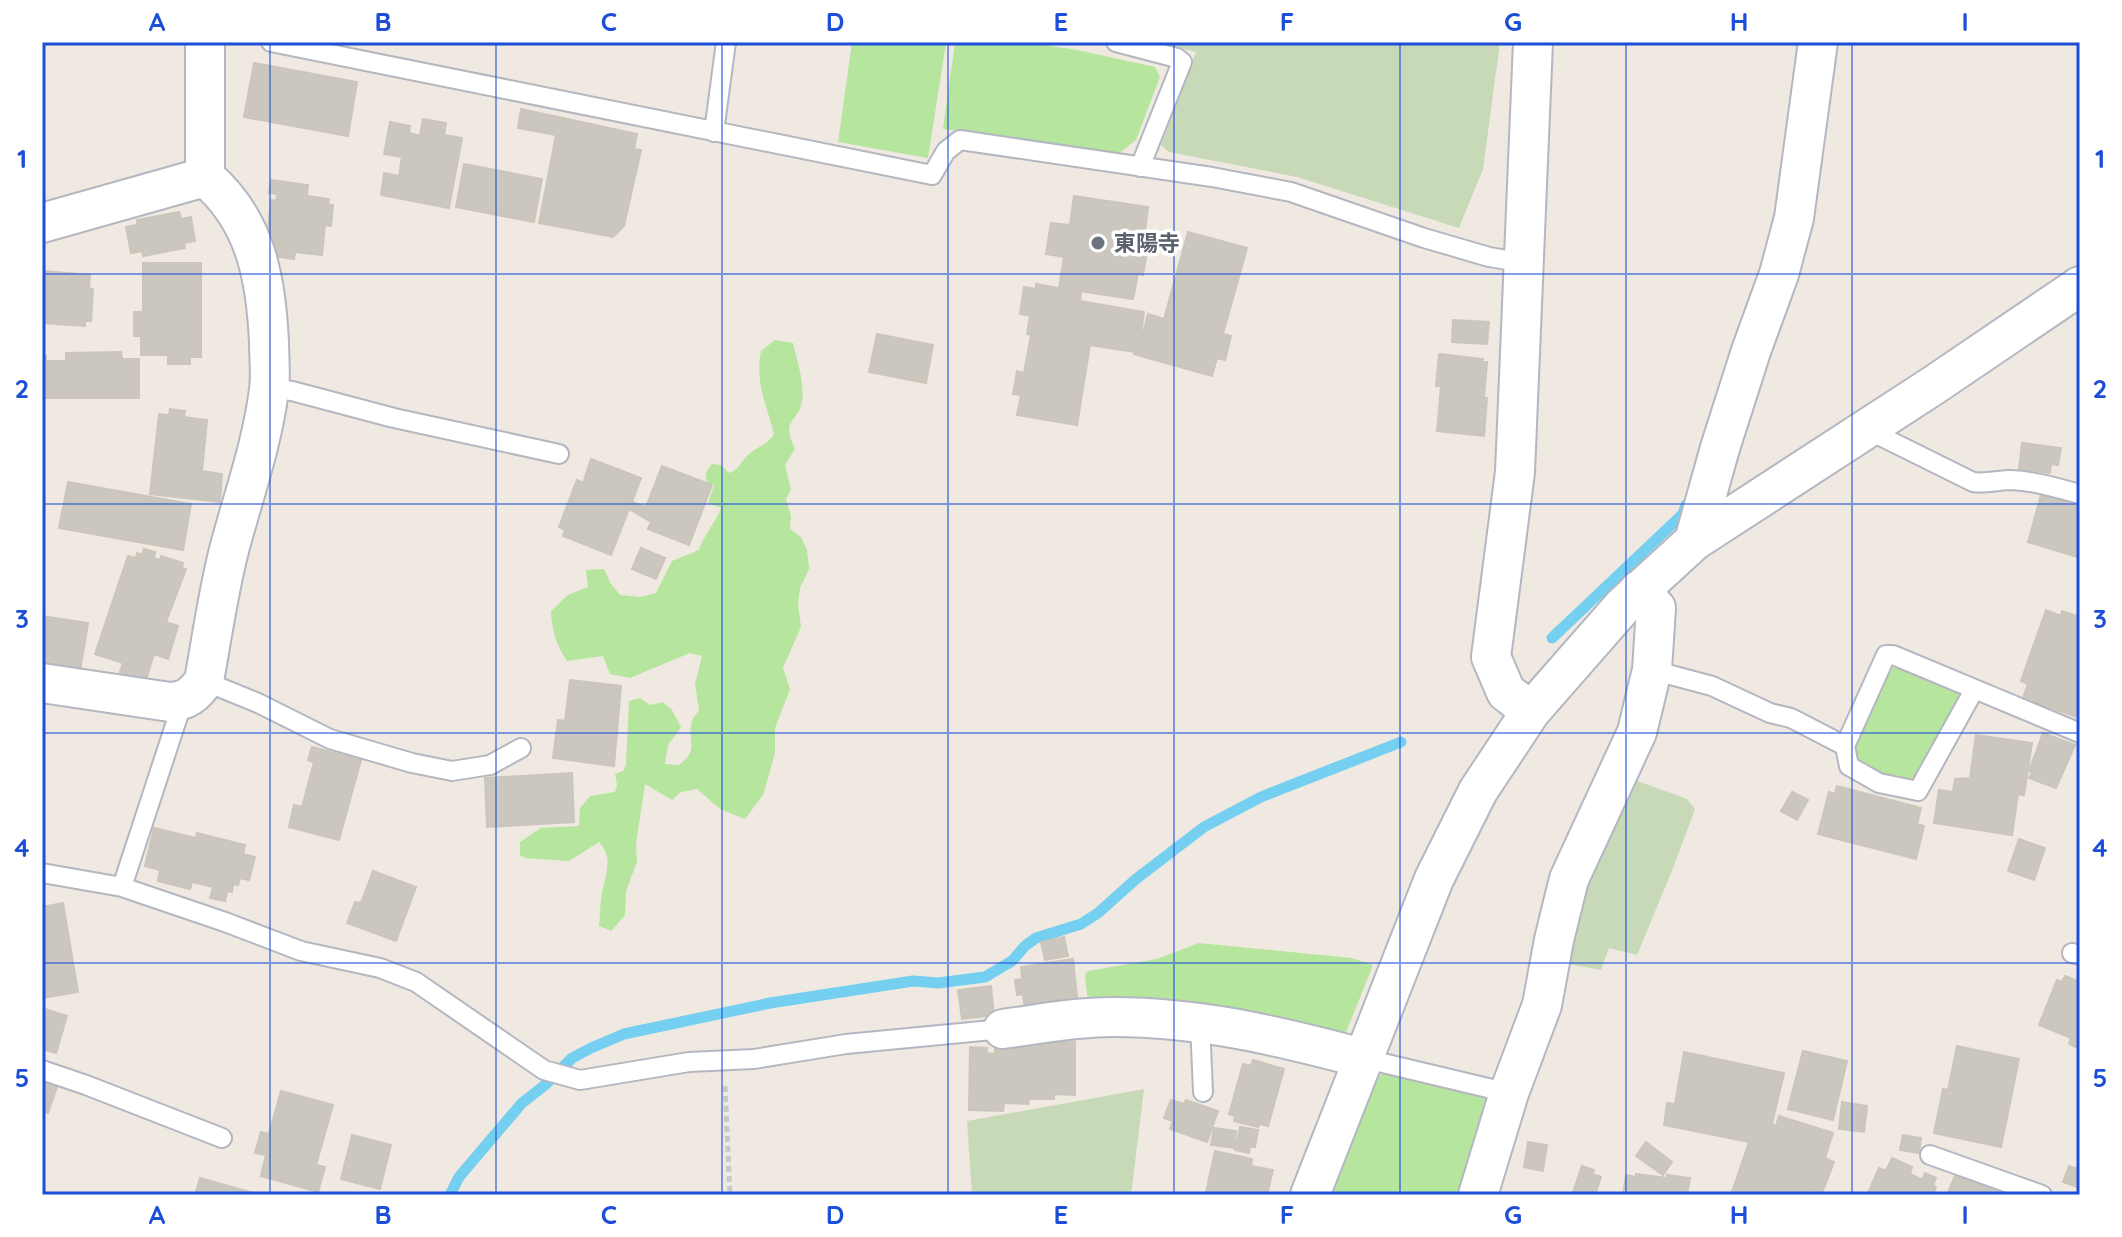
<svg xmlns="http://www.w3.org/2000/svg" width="2122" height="1237" font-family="Quicksand,'Noto Sans JP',sans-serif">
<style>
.green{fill:#b6e59e}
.cemetery{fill:#c8d9b8}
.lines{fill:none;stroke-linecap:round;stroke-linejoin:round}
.stream{stroke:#75cff0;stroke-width:11}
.building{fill:#cbc7bf;stroke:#cbc5ba;stroke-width:2}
.lane-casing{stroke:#b4b7c1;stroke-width:22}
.street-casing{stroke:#b4b7c1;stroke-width:42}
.path{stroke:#c9c9c9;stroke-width:5;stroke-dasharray:6 4;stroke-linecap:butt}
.lane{stroke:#fff;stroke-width:18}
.street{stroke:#fff;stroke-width:38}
.grid{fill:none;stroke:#1d4ed8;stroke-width:2;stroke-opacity:0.55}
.worship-dot{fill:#6b7280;stroke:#fff;stroke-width:3}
.labels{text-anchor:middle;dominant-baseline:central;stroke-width:7;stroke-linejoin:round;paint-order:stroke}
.worship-label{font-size:22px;font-weight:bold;fill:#5b616d;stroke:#fff;text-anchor:start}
.neatline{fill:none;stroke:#1d4ed8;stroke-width:3}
.grid-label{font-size:26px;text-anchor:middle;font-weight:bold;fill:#1d4ed8}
</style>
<rect width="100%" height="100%" fill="#efe9e1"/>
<path class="green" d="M852 42 946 43 928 158 838 142Z
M955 42H1024L1077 50 1155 67 1160 77 1136 140 1118 154 943 129Z
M775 340 793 343C797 361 805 383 802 401 799 423 780 418 795 449L785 465 791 490 786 499 791 516 790 529 801 537 807 550 809 569 800 588 798 604 801 627 783 668 790 689 775 728V753L763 795 745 819 720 809 697 789 681 792 672 800 645 784 636 844 637 862 626 891 625 915 611 931 599 926C600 917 600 908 601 899 604 878 615 859 599 842L569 861 525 858 520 855V842L541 828 579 826 580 808 590 796 615 792 617 785 615 774 623 771 626 764 629 701 640 698 650 705 663 702 672 710 681 727 668 745 665 764 679 765C701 748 686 741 692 722 693 717 697 714 699 710L695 684 702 656 690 653 630 678 610 674 603 656 567 661C556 645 552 630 551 611L568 595 588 587 586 570 604 569 611 584 620 595 640 597 656 593 672 561 699 550C704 534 715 524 721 508L708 503 714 485 707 482C704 475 707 469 712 464L721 465 729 473C740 469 740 462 748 455 757 446 767 446 774 434 766 402 755 384 761 351Z
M1890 668H1900L1957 689 1959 698 1913 780 1885 775 1856 760 1854 752Z
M1199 943 1352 958 1373 965 1345 1035 1088 1002 1085 975 1088 971 1157 959Z
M1386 1072 1480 1094 1488 1102 1466 1195H1326L1373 1079Z"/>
<path class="cemetery" d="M1156 42H1500L1483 169 1459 228 1297 177 1169 152 1161 145 1196 52Z
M1629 778 1687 799 1695 809 1673 868 1637 955 1609 948 1601 970 1557 962Z
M1144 1089 1131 1195H972L967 1121Z"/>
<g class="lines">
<path class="stream" d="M1552 638 1683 514 1686 505
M450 1195 459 1177 522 1103 545 1085 572 1058 591 1048 624 1034 770 1003 913 981 938 983 985 977 1012 961 1025 946 1036 938 1081 924 1098 913 1136 879 1204 827 1261 797 1401 742"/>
</g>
<path class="building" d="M254 63 357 82 348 136 244 117Z
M521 109 637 134 634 149 641 150 624 226 613 237 539 223 556 135 518 128Z
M423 119 446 123 444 135 462 138 449 208 381 195 384 173 399 176 402 157 384 154 390 122 410 126 409 133 420 136Z
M464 164 542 179 534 222 456 207Z
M271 180 308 185 307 196 329 199 328 204 333 205 331 226 325 225 322 255 295 252 294 259 272 256 274 241 270 240 271 230H268L271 200 276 201 277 194 269 193Z
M1074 196 1148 207 1145 232 1150 233 1143 275 1138 274 1133 299 1059 288 1064 257 1046 254 1051 223 1070 225Z
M179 212 181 219 191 217 195 241 184 243 185 248 143 256 142 251 131 253 126 227 137 225V220Z
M1188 232 1247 248 1223 334 1231 336 1225 360 1217 358 1212 376 1134 354 1137 348H1139L1148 314 1164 319Z
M143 263H201V357H190V364H168V355H141V336H134V312H143Z
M42 271 90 275 89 288 93 289 91 321H85V326L42 323Z
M1036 284 1081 292 1080 301 1144 312 1139 347H1135V352L1090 345 1077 425 1017 415 1021 395 1013 394 1017 371 1024 373 1031 335 1027 334 1030 316 1020 314 1024 287 1036 289Z
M1453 320 1489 322 1487 344 1452 342Z
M877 334 933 345 926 383 869 372Z
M121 352 122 359H139V398H44L42 356H46V361H66V353Z
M1439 354 1483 359 1482 362H1487L1484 398H1487L1484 436 1437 431 1441 386H1436Z
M170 409 185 411 184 417 207 420 202 471 222 474 220 502 150 494 159 414 169 415Z
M2022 443 2061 448 2058 465 2051 464 2050 473 2019 469Z
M591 459 641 478 632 502 646 507 662 466 712 485 689 545 648 529 651 522 629 509 611 555 563 536 565 530 559 527 577 480 583 483Z
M68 482 191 504 183 550 59 528Z
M2041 495 2080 507V558L2028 542Z
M641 548 665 558 656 579 632 569Z
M144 549 155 552 154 558 160 560 161 556 183 563 182 568 186 569 166 622 178 626 168 659 154 654 144 686 119 675 123 663 95 654 128 556 136 558 137 553 142 555Z
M2046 610 2061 616 2062 611 2080 617V718L2023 698 2028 684 2021 681Z
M42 616 88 623 80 671 42 666Z
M570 680 621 686 614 766 553 758 558 720 565 721Z
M2043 733 2075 745 2056 788 2029 778 2032 772 2029 771Z
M1976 735 2032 743 2024 795 2018 794 2012 835 1934 823 1939 790 1953 792 1955 779 1970 778Z
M312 747 361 760 339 840 289 827 294 805 302 807 314 762 308 760Z
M572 773 574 822 487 827 485 778Z
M1837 786 1921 808 1917 824 1924 826 1916 859 1818 834 1829 792 1835 794Z
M1792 792 1808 800 1797 820 1781 811Z
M154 828 196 838 197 833 245 845 243 854 255 857 249 880 240 878 238 885 233 884 232 892 227 891 225 901 210 898 213 887 192 882 190 889 158 881 160 870 145 866Z
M2019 839 2045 848 2034 880 2008 871Z
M373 871 416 887 396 941 347 923 355 902 361 903Z
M63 903 78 992 42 998V907Z
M1064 937 1068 956 1045 960 1041 942Z
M1073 959 1078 1006 1025 1011 1023 994 1017 995 1015 980 1022 979 1021 967Z
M2065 976 2080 982V1049L2069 1044 2071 1038 2039 1025 2057 980 2062 982Z
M991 986 994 1015 962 1019 958 990Z
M42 1008 67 1016 56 1053 42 1049Z
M1075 1042V1095L1054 1094V1099H1029L1028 1104 1004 1103 1003 1111 969 1110 970 1047 987 1048V1053L995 1054V1048H1023V1043Z
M1957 1046 2019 1059 2001 1147 1934 1133 1943 1089 1948 1090Z
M1803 1051 1847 1061 1833 1120 1788 1109Z
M1684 1052 1784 1073 1772 1124 1776 1126 1779 1116 1833 1133 1825 1158 1834 1162 1822 1193 1813 1190 1811 1195H1731L1749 1142 1664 1125 1667 1103 1675 1104Z
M1253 1060 1284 1069 1268 1126 1259 1124 1258 1127 1234 1121 1235 1116 1229 1114 1243 1064 1251 1066Z
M42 1079 58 1084 48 1113 42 1111Z
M281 1091 333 1105 316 1165 325 1167 318 1192 261 1176 266 1155 255 1153 261 1132 269 1134Z
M1171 1100 1184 1104 1186 1100 1218 1111 1207 1142 1170 1129 1173 1121 1164 1118Z
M1842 1102 1867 1106 1864 1132 1839 1129Z
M1240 1127 1258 1130 1255 1147H1250L1249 1153 1235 1150Z
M1214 1128 1236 1131 1234 1148 1211 1145Z
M352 1135 391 1145 380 1189 341 1179Z
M1903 1135 1921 1138 1919 1153 1900 1150Z
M1528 1142 1547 1145 1543 1171 1524 1167Z
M1646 1142 1672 1162 1663 1175 1636 1156Z
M1215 1151 1252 1159 1251 1166 1273 1170 1267 1195 1206 1193Z
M1892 1158 1912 1167 1910 1174 1922 1180 1925 1173 1936 1178 1933 1185 1936 1187 1933 1195H1867L1879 1168 1886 1171Z
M1582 1166 1594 1170 1592 1174 1601 1177 1595 1195 1573 1192Z
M2069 1166 2080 1170V1188L2063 1182Z
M1957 1171 2015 1195H1947Z
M1636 1174 1667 1178V1175L1690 1178 1687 1195H1623L1626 1175 1636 1177Z
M200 1178 260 1195H195Z"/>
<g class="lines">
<g class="lane-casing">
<path id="lane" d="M271 42 932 175 946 151 960 140 1212 177 1291 192 1424 238 1489 257 1526 263
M1116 42 1177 58 1182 62 1140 167
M714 132 726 42
M269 388 292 391 394 418 559 454
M1866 429 1973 482C1987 484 1998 480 2011 480 2035 481 2057 488 2080 494
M1652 670 1712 686 1770 713 1791 718 1845 746 1886 655H1893L2080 733
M204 681 258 703 330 739 412 763 452 771 490 765 521 748
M1845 746 1849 766 1879 783 1918 791 1974 690
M42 873 122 887 225 922 301 951 380 968 416 982 544 1070 580 1080 689 1062 754 1059 846 1044 1003 1029
M122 887 183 701
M2072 953 2080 955
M1200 1023 1203 1092
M1362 1058 1509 1093
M42 1070 86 1085 222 1138
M1930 1155 2042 1195"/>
</g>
<g class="street-casing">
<path id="street" d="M42 223 205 177
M1694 541 1720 448 1751 351 1779 274 1794 218 1818 42
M42 683 170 702C186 701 194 695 204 681 212 637 218 593 229 550 243 497 262 445 269 390 271 375 269 357 269 342 266 279 256 220 205 177V42
M1531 711 1506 692 1491 657 1515 472 1533 42
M1003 1029C1039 1024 1076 1017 1113 1017 1200 1017 1279 1036 1362 1058
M1310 1195 1434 879 1478 791 1531 711 1623 606 1694 541 1934 385 2080 286
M1478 1195 1509 1093 1542 1005 1554 940 1569 879 1637 732 1652 670 1656 608 1639 590"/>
</g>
<path class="path" d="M725 1086 730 1195"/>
<use href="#lane" class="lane"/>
<use href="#street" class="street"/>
</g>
<path class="grid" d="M270 42V1195M496 42V1195M722 42V1195M948 42V1195M1174 42V1195M1400 42V1195M1626 42V1195M1852 42V1195M42 274H2080M42 504H2080M42 733H2080M42 963H2080"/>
<circle class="worship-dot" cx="1098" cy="243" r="8"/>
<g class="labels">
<g class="worship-label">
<text x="1114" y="243">東陽寺</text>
</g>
</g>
<rect width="2122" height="1237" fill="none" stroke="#ffffff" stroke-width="88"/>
<rect x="44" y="44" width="2034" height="1149" class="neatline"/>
<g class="grid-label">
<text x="157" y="31">A</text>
<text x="383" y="31">B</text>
<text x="609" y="31">C</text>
<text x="835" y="31">D</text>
<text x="1061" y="31">E</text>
<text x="1287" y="31">F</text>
<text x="1513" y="31">G</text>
<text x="1739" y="31">H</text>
<text x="1965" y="31">I</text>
<text x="22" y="168">1</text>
<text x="2100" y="168">1</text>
<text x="22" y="398">2</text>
<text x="2100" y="398">2</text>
<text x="22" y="628">3</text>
<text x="2100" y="628">3</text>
<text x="22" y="857">4</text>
<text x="2100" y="857">4</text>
<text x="22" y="1087">5</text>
<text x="2100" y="1087">5</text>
<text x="157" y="1224">A</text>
<text x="383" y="1224">B</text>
<text x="609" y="1224">C</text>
<text x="835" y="1224">D</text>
<text x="1061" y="1224">E</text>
<text x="1287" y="1224">F</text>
<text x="1513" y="1224">G</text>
<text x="1739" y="1224">H</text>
<text x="1965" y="1224">I</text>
</g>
</svg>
